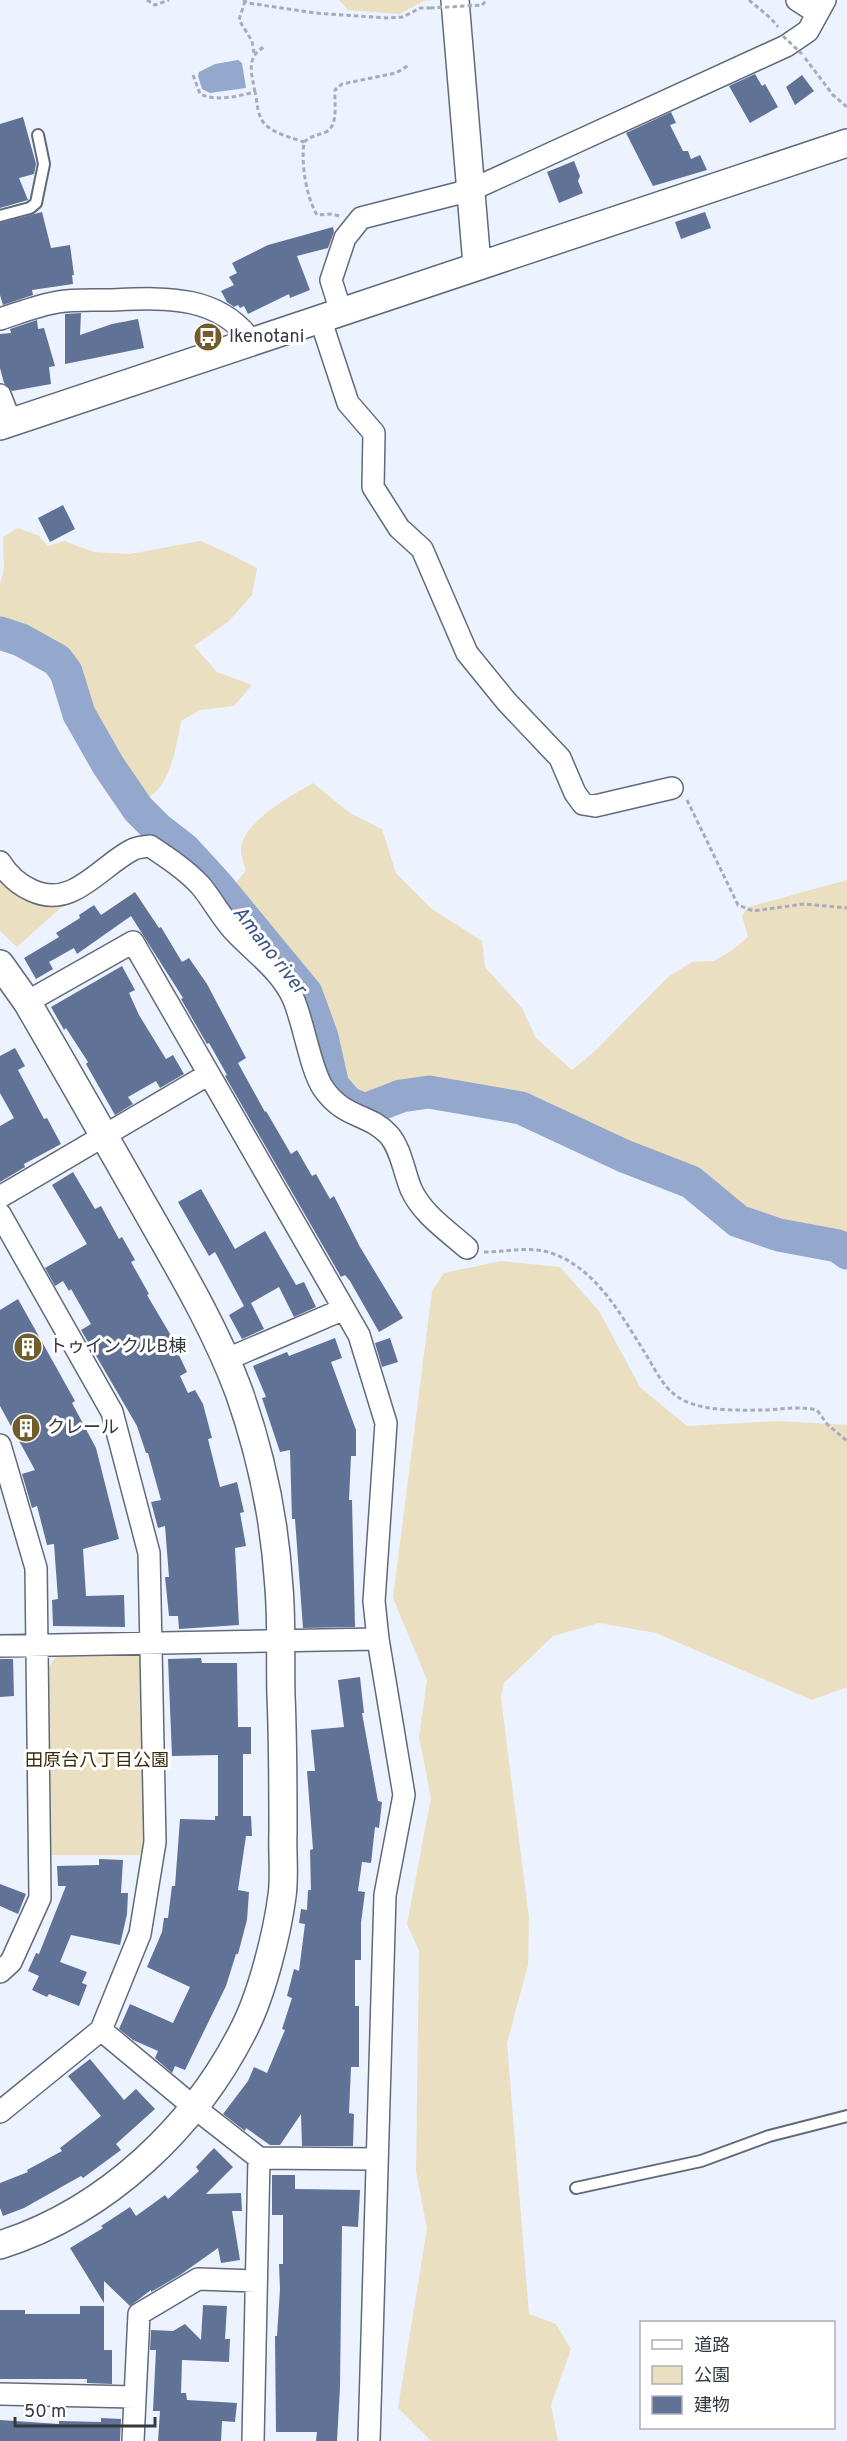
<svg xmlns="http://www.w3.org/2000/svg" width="847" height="2441" font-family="Overpass,'Noto Sans JP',sans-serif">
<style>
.green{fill:#ebdfc2}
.water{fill:#94a8ce}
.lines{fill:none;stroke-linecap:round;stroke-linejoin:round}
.river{stroke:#94a8ce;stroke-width:33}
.building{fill:#607296}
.service-casing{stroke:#616a7b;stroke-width:14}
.minor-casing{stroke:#616a7b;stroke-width:24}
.tertiary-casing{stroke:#616a7b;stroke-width:30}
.path{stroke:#a7acb7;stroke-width:3;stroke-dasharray:4.5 3;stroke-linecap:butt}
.service{stroke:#fff;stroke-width:10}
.minor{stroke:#fff;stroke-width:21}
.tertiary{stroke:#fff;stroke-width:27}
.path-bridge{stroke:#a7acb7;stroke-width:3;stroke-dasharray:4.5 3;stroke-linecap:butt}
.labels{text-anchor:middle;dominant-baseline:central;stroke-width:6;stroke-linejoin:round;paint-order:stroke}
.poi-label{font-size:18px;fill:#343840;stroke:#fff;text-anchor:start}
.park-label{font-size:18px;fill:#3b2d0a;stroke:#fff}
.water-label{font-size:20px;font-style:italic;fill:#385285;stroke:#fff}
</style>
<rect width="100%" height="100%" fill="#ecf2fe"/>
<path class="green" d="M339 0H433L424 1 399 14 348 10Z
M18 528 39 536 48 546 64 541 94 552 130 554 200 541 228 553 257 568 252 595 228 622 194 646 217 672 252 685 234 706 200 710 181 721C177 743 170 793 143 799 134 800 119 793 110 791L86 755 63 691 49 662 0 640V584L4 568 3 537Z
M313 783 350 813 382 829 396 873 432 909 482 941 485 967 522 1008 536 1038 572 1070 595 1051 668 977 692 962 714 961 731 951 748 937 742 916 748 907 847 880V1246L684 1190 639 1166 576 1125 562 1111 508 1093 454 1085 412 1084 374 1104 349 1098 309 984 294 970 273 938 249 913 236 883 246 870C244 864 240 854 241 847 246 820 291 796 313 783Z
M0 868 63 895 64 905 17 947 0 931Z
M501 1261 560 1267 599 1311 640 1387 687 1426 779 1421 847 1425V1687L812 1700 656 1633 599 1623 553 1636 504 1683 501 1698 529 1918 528 1965 507 2043 529 2314 556 2324 571 2349 551 2405 558 2441H431L398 2408 427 2228 416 2172 419 1951 407 1924 431 1798 419 1737 427 1680 393 1598 432 1291 444 1273Z
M136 1655 145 1661 146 1855H49L48 1668 56 1657Z"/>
<path class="water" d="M238 60 242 63 246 88 210 93 202 89 198 76 199 72 215 64Z"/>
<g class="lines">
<path class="river" d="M0 633 21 640 57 660 66 672 79 714 108 765 138 809 157 828 184 849 217 885 306 993 322 1037 333 1086 348 1103 365 1110 401 1096 429 1092 521 1108 624 1156 691 1182 738 1221 779 1235 838 1246 847 1253"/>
</g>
<path class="building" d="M755 74 762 86 765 84 778 107 750 123 729 86Z
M802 75 814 91 795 105 786 87Z
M671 112 676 123 670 125 683 151H688L691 159 700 155 707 170 653 186 626 133Z
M23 117 36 164 34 174 19 178 28 200 0 208V124Z
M574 161 580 176 578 181 583 193 559 203 547 172Z
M42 212 51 248 70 245 74 275H72L73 284 32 290 33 295 3 305 0 295V223Z
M705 212 711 228 681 239 675 222Z
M333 227 334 232 328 248 297 256 310 290 290 298 289 294 248 314 244 306 240 308 238 305 234 307 227 302 221 291 234 285 229 277 237 273 232 263 268 245Z
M81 313 80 335 112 324 138 319 144 348 65 364V314Z
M37 320 38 329 44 328 55 366 49 367 51 384 12 391 4 383 0 368V334L11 333 10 329Z
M63 505 75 529 50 542 38 518Z
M135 892 159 928 161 927 182 962 189 958 207 984 246 1058 238 1063 265 1112 266 1111 291 1154 297 1150 312 1176 316 1174 330 1199 334 1196 360 1247 403 1318 379 1332 350 1281 345 1275 341 1277 225 1076 227 1075 209 1043 207 1044 181 999 183 998 131 916 77 954 74 948 49 962 53 969 36 979 24 958 59 937 56 933 80 918 79 915 94 905 101 915Z
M122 966 135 990 129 993 139 1015 166 1059 173 1055 184 1074 160 1088 156 1081 128 1097 133 1104 115 1115 86 1064 88 1062 66 1028 64 1030 51 1007Z
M15 1048 25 1066 18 1070 44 1119 47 1118 61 1144 24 1164 25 1167 0 1182V1126L14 1118 0 1093V1056Z
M73 1172 95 1209 101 1206 119 1239 122 1237 135 1260 131 1262 149 1294 147 1295 180 1351 178 1353 187 1372 180 1376 188 1393 195 1390 203 1404 212 1438 208 1439 220 1487 237 1482 244 1512 240 1513 246 1546 235 1548 239 1625 179 1629 178 1616H169L165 1577H169L165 1526 158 1528 151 1502 161 1500 148 1453H146L137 1426 81 1330 91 1324 71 1289 69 1291 63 1281 55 1286 45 1268 87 1244 52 1185Z
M201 1189 235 1249 265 1231 296 1285 304 1282 316 1307 294 1317 279 1287 251 1303 264 1329 242 1339 229 1315 244 1306 215 1252 209 1256 178 1202Z
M18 1299 75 1401 72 1403 96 1448 119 1539 83 1549 86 1596 124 1595 125 1627 53 1626 52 1600 58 1599 54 1544 47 1545 37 1506 32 1508 22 1474 35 1470 0 1406V1310Z
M335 1338 342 1358 331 1362 356 1430V1456H351L349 1500H352L355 1627 303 1628 295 1519H292L290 1450 280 1452 262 1398 266 1397 253 1366 287 1352 289 1356Z
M390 1338 398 1362 382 1367 375 1343Z
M201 1658 202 1663H237L238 1727H251V1754H243V1816H251L252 1836H246L238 1890 249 1892 247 1920 238 1954H236L226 1986 185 2070 175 2066 172 2073 155 2058 158 2051 133 2040 119 2029 130 2004 173 2023 190 1987 147 1967 162 1932 164 1918H168L172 1886H175L180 1819 215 1820V1816H218V1755L172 1756 168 1659Z
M0 1659H13L14 1696 0 1697Z
M360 1677 364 1713H362L378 1801 382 1802 379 1828 375 1827 371 1863 362 1862 358 1891 365 1892 361 1923V1960H355V2006H359V2067H351L349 2113 354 2114 353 2146H302L301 2114 280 2145H270L246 2128 245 2131 223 2114 248 2081 254 2067 267 2073 285 2030 282 2029 292 1998 287 1996 294 1969 299 1971 305 1924 299 1923 301 1909 307 1910 308 1890H311L310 1850 313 1849 307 1771H315L311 1730 344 1727 338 1680Z
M99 1859 123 1860 121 1893H128L127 1914 120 1945 71 1935 60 1962 87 1972 82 1983 87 1985 79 2006 49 1994 47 1997 32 1990 39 1976 28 1971 36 1953 39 1954 66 1886H58L57 1866 99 1865Z
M0 1884 26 1894 18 1914 0 1906Z
M90 2059 124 2100 136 2089 155 2109 116 2144 121 2150 83 2178 81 2176 24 2208 3 2216 0 2208V2183L28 2172 27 2170 62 2151 60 2148 101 2116 68 2076Z
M214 2148 233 2167 206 2194 241 2193 242 2211H232L240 2260 221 2263 218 2248 180 2275 151 2292V2290L130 2306 104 2281V2303L70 2248 103 2228 101 2226 130 2207 136 2216 165 2195 168 2199 199 2171 196 2167Z
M272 2175H295V2189L360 2190 358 2227 342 2226 340 2387 337 2441H316L317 2432H276L275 2336H277L280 2289 279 2264H283V2215H272Z
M203 2305 227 2306 225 2339H230L229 2362 182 2360 181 2393H186L187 2400 237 2403 235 2422 222 2421 221 2441H158L160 2411H153L156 2350H150L151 2330 173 2331 185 2324 201 2340Z
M80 2306H104V2350H112V2384L87 2383V2379H0V2310H25V2314H80Z
M101 2418 121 2419 120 2441H0V2420L59 2424V2421L101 2422Z"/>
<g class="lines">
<g class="service-casing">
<path id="service" d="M0 216 30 208 36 203 44 164 38 135
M576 2188 701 2161 769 2136 847 2116"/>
</g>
<g class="minor-casing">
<path id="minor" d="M797 0 817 13
M341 312 331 280 345 238 361 218 471 190 786 46 808 31 825 0
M320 318 348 403 374 433 373 487 399 528 422 549 467 653 506 701 560 758 575 793 583 804 595 806 672 788
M0 319C19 313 39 305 58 302 74 299 92 300 109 300 161 298 218 293 252 342
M0 395 11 423
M0 862C8 875 18 884 31 890 72 910 99 867 132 850 137 847 144 847 150 846 168 858 186 870 200 885 213 900 222 919 236 933 255 953 281 971 293 998 304 1023 310 1068 323 1088 344 1119 369 1113 389 1135 401 1149 404 1172 411 1189 422 1214 448 1231 467 1248
M27 1002 133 942 359 1335 386 1423 374 1601 378 1639 404 1795 385 1895 369 2441
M0 1197 209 1074
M0 1214 112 1412 149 1553 155 1842 140 1934 101 2030 0 2112
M225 1360 344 1309
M0 1445 36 1568 40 1898 11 1962 0 1972
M0 1646 378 1639
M101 2030 195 2108 259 2158 253 2441
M259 2158 376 2159
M0 2394 134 2397
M133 2441 139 2314 198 2279 256 2281"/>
</g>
<g class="tertiary-casing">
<path id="tertiary" d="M455 0 477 265
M0 426 847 143
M0 964 27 1002C68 1072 108 1143 148 1213 181 1271 216 1330 239 1392 261 1454 275 1523 279 1588 282 1624 280 1660 281 1696 283 1741 283 1786 283 1832 282 1853 285 1875 282 1896 277 1934 262 1993 245 2027 196 2126 107 2211 0 2245"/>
</g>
<path class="path" d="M147 0 155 5 169 0
M243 0 248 3 315 13 386 18 403 17 420 8H430
M749 0C759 9 770 16 778 27
M245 1 239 20 252 41 254 53
M482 5 487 0
M805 58 833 95 847 107
M193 75 200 94C218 102 237 96 255 92 257 100 257 109 260 116 265 132 290 137 304 142
M255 92C252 74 245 58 264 47
M339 216 332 214 317 215C306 196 301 164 304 142 311 136 318 135 326 132 339 125 334 103 335 90L342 84 396 73 409 65
M687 800 738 905 753 911 804 904 847 908
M484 1252C504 1252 524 1247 544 1251 593 1263 620 1313 645 1353 657 1372 664 1391 685 1401 709 1412 742 1410 767 1410 785 1409 799 1406 817 1410L827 1424 847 1441"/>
<use href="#service" class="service"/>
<use href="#minor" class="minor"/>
<use href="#tertiary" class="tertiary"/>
<path class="path-bridge" d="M430 8 482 5
M783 36 802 54"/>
</g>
<defs>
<g id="bus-disc" transform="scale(1.5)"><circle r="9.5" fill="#705d2b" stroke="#fff"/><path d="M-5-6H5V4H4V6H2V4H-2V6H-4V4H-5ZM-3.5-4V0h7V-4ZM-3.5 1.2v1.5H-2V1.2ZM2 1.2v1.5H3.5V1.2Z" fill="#fff"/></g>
<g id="building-disc" transform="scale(1.5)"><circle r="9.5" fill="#705d2b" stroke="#fff"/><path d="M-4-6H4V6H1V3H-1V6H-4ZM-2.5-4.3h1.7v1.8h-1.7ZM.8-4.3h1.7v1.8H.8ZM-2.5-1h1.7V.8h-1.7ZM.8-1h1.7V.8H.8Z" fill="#fff"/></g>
</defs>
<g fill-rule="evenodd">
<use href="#bus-disc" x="208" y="337"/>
<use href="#building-disc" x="28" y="1347"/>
<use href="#building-disc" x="26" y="1428"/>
</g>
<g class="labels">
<g class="poi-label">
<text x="229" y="337">Ikenotani</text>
<text x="49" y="1347">トゥインクルB棟</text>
<text x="47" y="1428">クレール</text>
</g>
<g class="park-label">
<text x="97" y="1761">田原台八丁目公園</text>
</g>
<g class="water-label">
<text transform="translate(269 951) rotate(52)">Amano river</text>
</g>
</g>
<rect x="640" y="2321" width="195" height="108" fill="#ffffff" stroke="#aeafb3" stroke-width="1.5"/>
<rect x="652" y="2340" width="30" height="9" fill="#ffffff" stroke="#aeafb3" stroke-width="1.5"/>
<text x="694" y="2351" font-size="18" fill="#343840">道路</text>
<rect x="652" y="2366" width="30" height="18" fill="#ebdfc2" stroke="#aeafb3" stroke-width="1.5"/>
<text x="694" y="2381" font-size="18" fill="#343840">公園</text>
<rect x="652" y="2396" width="30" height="18" fill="#607296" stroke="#aeafb3" stroke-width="1.5"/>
<text x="694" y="2411" font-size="18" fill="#343840">建物</text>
<path d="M15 2417v9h140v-9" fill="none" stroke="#343840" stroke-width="3"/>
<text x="24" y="2417" font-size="18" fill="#343840" stroke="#ffffff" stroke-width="4.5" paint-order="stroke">50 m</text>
</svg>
